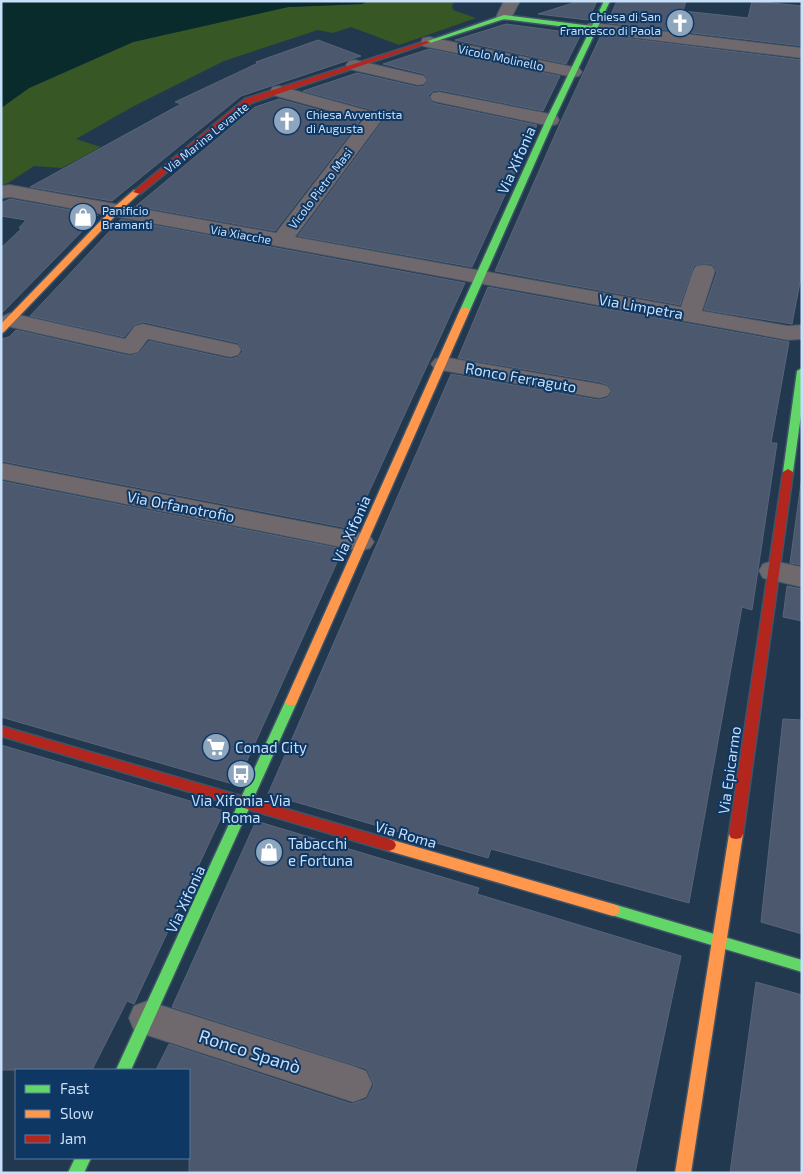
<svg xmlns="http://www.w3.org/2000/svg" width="803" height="1174" font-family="'Exo 2',sans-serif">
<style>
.green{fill:#375724}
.water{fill:#092b2c}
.building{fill:#4c586d;stroke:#58657a}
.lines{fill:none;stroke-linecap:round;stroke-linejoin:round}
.street-casing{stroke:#405367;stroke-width:2}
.fast-casing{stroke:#405367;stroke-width:3}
.slow-casing{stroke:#405367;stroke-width:3}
.jam-casing{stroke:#405367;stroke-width:3}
.street{fill:#6f696e;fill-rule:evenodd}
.fast{fill:#63d668;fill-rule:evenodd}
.slow{fill:#ff974d;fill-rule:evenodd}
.jam{fill:#b3261e;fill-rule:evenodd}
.labels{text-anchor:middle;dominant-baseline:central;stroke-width:4;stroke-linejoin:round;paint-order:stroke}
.far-poi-label{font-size:12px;fill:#c8dff9;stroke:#0e3763;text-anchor:start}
.far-street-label{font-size:12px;fill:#c8dff9;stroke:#0e3763}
.street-label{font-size:15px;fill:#c8dff9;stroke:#0e3763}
.poi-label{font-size:15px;fill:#c8dff9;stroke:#0e3763;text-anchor:start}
.near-street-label{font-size:18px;fill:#c8dff9;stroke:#0e3763}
</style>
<rect width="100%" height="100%" fill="#22384f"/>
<path class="green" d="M368 1H455L452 6 453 10 476 18 399 45 351 27 333 33 318 30 224 61 134 106 76 139 101 147 62 168 34 166 8 183 1 185V108L29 88 133 42 288 7 362 4Z"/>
<path class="water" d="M1 1H368L362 4 288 7 133 42 29 88 1 108Z"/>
<path class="building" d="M579 1H597L588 20 538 14Z
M617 1H686L683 11 748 18 752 1 802 6V46L607 23Z
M506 24 581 34 566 64 455 40Z
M601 35 802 60V272L792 324 704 310 717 272 712 264 694 265 680 305 495 271 561 121Z
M318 40 361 56 241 96 112 201 30 187 181 104 175 102 258 63 256 62Z
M429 49 560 76 543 111 439 90 433 91 428 96 433 103 537 125 472 267 298 236 385 118 380 112 303 91 357 73 418 87 424 86 429 80 424 74 383 64Z
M279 99 360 121 275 231 136 206 255 107Z
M10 199 98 215 1 314V248L22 228H19L26 220 1 216V203Z
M121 219 465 283 352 529 1 461V339L9 337 16 330 130 356 139 353 149 341 230 359 238 357 243 351 238 343 143 322 134 325 124 337 30 316Z
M488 287 789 342 771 443H777L752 610 742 607 689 903 491 849 488 858 268 794 451 374 599 400 607 398 612 392 608 385 599 382 458 358Z
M802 476V565L790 563Z
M1 481 343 549 236 785 1 717Z
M787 586 802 589V621L783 617Z
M783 719 802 720V934L761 922Z
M1 745 224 811 134 1004 127 1001 92 1070H1Z
M256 821 479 888 477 894 681 956 635 1173H189V1070H156L169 1044 352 1104 367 1099 374 1085 367 1069 172 1007Z
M756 982 802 995V1173H730Z"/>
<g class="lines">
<g class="street-casing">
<path id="street" d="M504 1H520L510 20H498L496 17Z
M594 23 802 48V58L588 32 586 28 588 24Z
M429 37 573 67 579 68 582 72 579 76 573 77 423 46 421 42 423 38Z
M355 60 424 76 427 80 424 84 418 85 349 69 346 65 349 61Z
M279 86 380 114 383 118 295 237 681 307 693 271 696 266 704 265 712 266 715 271 702 311 788 326 802 325V339L788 340 10 197 1 198V186L10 185 276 233 363 120 273 95 270 91 273 87Z
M439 92 550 114 557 116 559 120 557 124 550 126 433 101 430 97 433 93Z
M10 313 125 339 135 326 143 324 238 345 241 350 238 355 230 357 148 339 138 352 130 354 2 325 1 317Z
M443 357 599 384 607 386 611 391 607 396 599 398 435 369 431 364 435 359Z
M1 463 361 533 370 536 374 542 370 548 361 551 1 479Z
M773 561 802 567V587L763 578 759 571 763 564Z
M147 1001 353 1066 366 1071 372 1084 366 1097 353 1102 147 1035 134 1030 129 1018 134 1006Z"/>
</g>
<g class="fast-casing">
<path id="fast" d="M604 1H610L554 120 470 310 468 312H462L460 310 546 120 590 30 504 19 430 43 425 42 504 15 592 26Z
M802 368V408L793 472 788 475 783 472 797 371Z
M291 697 295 699 297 702 131 1070H116L285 702 287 699Z
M613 904 802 960V972L608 914 606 910 608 906Z
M75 1158H91L84 1173H68Z"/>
</g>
<g class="slow-casing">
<path id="slow" d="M134 190 141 192 118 213 4 332 1 333V324L112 209Z
M465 307 470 310 297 702 295 705H287L285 702 460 310Z
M736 829 741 830 743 834 691 1173H675L729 834 731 830Z
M389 839 613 904 618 906 620 910 618 914 613 916 389 851 384 849 382 845 384 841Z"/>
</g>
<g class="jam-casing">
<path id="jam" d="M426 41 431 42 251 103 140 194 133 192 245 99Z
M788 469 793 472 743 834 741 838 736 839 731 838 729 834 783 472Z
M1 726 389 839 394 841 396 845 394 849 389 851 1 736Z"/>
</g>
<use href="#street" class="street"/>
<use href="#fast" class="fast"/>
<use href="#slow" class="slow"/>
<use href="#jam" class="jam"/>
</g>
<defs>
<g id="church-disc" transform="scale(1.4375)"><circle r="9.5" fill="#8ea5be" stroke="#0e3763"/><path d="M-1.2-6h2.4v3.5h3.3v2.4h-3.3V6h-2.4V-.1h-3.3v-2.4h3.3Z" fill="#fff"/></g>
<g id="shop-disc" transform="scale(1.4375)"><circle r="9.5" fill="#8ea5be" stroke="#0e3763"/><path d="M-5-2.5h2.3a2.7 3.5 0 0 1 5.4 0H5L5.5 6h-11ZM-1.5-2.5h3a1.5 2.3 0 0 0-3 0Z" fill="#fff"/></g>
<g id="supermarket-disc" transform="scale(1.4375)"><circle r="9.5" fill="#8ea5be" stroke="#0e3763"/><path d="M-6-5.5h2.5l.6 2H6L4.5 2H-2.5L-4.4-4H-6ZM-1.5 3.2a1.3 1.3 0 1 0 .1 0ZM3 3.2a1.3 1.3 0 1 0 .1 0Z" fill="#fff"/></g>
<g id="bus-disc" transform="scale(1.4375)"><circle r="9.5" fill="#8ea5be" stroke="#0e3763"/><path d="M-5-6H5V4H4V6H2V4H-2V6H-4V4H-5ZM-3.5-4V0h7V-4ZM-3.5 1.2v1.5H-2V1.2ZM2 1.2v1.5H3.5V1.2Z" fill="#fff"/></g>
</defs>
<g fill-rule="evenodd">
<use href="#church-disc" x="680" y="23"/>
<use href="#church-disc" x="287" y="121"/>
<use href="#shop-disc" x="83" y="217"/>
<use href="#supermarket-disc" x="216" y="747"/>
<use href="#bus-disc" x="241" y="774"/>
<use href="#shop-disc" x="269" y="852"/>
</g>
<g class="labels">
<g class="far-poi-label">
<text x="661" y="16" text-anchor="end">Chiesa di San<tspan x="661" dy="14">Francesco di Paola</tspan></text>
<text x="306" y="114">Chiesa Avventista<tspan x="306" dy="14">di Augusta</tspan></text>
<text x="102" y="210">Panificio<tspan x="102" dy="14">Bramanti</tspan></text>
</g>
<g class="far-street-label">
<text transform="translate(501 57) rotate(12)">Vicolo Molinello</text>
<text transform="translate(206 137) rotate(-39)">Via Marina Levante</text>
<text transform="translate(320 188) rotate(-53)">Vicolo Pietro Masi</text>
<text transform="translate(241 234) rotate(10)">Via Xiacche</text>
</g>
<g class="street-label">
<text transform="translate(516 160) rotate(-66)">Via Xifonia</text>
<text transform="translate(641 306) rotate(10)">Via Limpetra</text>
<text transform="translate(521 377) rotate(10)">Ronco Ferraguto</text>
<text transform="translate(181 506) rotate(11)">Via Orfanotrofio</text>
<text transform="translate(351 529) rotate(-66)">Via Xifonia</text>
<text transform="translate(729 770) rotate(-82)">Via Epicarmo</text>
<text transform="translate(406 834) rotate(16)">Via Roma</text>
<text transform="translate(185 899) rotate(-65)">Via Xifonia</text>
</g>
<g class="poi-label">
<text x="235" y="747">Conad City</text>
<text x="241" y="800" text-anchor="middle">Via Xifonia-Via<tspan x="241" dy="17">Roma</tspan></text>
<text x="288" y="843">Tabacchi<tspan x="288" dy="17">e Fortuna</tspan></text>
</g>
<g class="near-street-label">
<text transform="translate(250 1051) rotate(18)">Ronco Spanò</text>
</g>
</g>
<rect width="803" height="1174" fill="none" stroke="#c8dff9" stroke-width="5"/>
<rect x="15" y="1069" width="175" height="90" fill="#0e3763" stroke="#587a9f"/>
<rect x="25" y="1085" width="25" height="8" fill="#63d668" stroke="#587a9f"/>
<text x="60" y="1094" font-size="15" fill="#c8dff9">Fast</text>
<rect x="25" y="1110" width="25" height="8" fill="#ff974d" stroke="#587a9f"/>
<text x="60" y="1119" font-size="15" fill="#c8dff9">Slow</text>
<rect x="25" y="1135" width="25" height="8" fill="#b3261e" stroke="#587a9f"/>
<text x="60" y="1144" font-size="15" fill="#c8dff9">Jam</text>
</svg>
